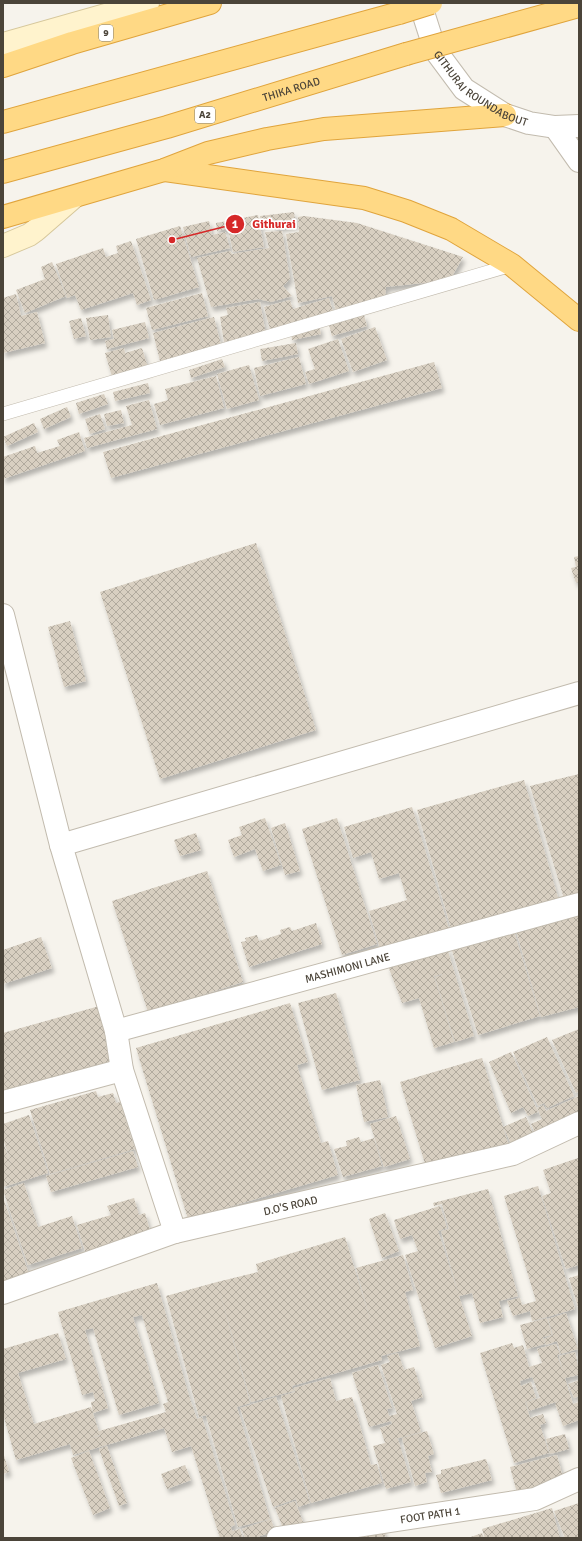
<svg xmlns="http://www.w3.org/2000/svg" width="582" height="1541" font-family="Signika,sans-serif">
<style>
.building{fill:url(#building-cross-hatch);filter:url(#shadow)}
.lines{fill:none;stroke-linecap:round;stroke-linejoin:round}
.service-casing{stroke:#c2bbae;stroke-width:14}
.minor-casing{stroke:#c2bbae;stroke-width:24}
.tertiary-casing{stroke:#c2bbae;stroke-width:24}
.secondary-casing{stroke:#d6c79b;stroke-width:24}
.trunk-casing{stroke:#e0a43c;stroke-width:24}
.service{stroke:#fff;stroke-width:13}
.minor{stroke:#fff;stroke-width:22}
.tertiary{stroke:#fff;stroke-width:22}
.secondary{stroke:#fff3cd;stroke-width:22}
.trunk{stroke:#ffd985;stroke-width:22}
.trunk-bridge-casing{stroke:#e0a43c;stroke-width:24;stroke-linecap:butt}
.trunk-bridge{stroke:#ffd985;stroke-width:22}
.labels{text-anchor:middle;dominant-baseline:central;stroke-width:3.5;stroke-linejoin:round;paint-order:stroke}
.shield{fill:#fff;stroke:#817c74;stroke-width:1}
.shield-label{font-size:10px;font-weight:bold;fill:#4b4439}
.street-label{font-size:11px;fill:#4b4439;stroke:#fff}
.leader{fill:none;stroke:#d62828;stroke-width:1.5}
.callout-dot{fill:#d62828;stroke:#fff;stroke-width:1.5}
.mark-label{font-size:12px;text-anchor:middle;font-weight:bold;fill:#fff}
.callout-label{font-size:12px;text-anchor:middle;font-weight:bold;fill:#d62828;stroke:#fff;stroke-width:3.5;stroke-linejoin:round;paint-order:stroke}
</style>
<defs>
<pattern id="building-cross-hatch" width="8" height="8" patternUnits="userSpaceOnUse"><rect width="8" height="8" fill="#d8cfc1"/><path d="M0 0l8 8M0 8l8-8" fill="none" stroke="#b1aa9e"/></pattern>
<filter id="shadow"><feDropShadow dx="2.5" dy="4.5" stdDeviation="2" flood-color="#0004"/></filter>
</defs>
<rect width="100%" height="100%" fill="#f6f3ec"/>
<path class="building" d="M294 212 296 225 274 228 273 223 261 225 260 216Z
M258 215 264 247 233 252 228 228 217 231 216 223Z
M304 216 357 223 463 257 450 280 386 287 385 301 337 314 332 296 298 303 286 234 299 232 298 217Z
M209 221 212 235 225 232 230 248 191 257 183 227Z
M180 226 199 287 154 300 136 239Z
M282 231 290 279 283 286 292 296 271 302 258 299 211 307 197 258 230 251 232 254 269 248 265 232Z
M131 241 151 300 137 305 133 293 81 310 75 295 67 298 56 264 103 248 106 257 118 253 116 246Z
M52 262 66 296 25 313 16 290 45 279 41 267Z
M202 293 208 316 152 330 146 308Z
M16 294 21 316 37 312 45 343 3 353V298Z
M329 298 334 315 271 333 264 307 290 300 293 309Z
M260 302 266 335 224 342 220 317 228 315 226 308Z
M108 315 111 337 90 340 86 318Z
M364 315 367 326 332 336 329 325Z
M214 317 221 345 160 361 153 333Z
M81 318 86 336 74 339 69 321Z
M145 322 149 338 107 349 105 341 114 339 112 330Z
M319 325 321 334 292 340 291 331Z
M375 327 387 360 353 372 341 339Z
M338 339 349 371 309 384 305 372 315 369 308 349Z
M296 343 298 354 262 361 260 349Z
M124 348 125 353 142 348 149 371 113 380 105 353Z
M299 357 306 384 260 396 254 368Z
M222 359 225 367 191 378 189 370Z
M434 362 442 388 111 478 103 452Z
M249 365 259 400 227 409 217 374Z
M216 376 224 408 160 425 154 404 168 400 165 389Z
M148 383 150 393 115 401 113 392Z
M104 394 108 404 79 414 76 403Z
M149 400 157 429 87 448 84 438 132 425 126 406Z
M67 407 71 417 44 429 40 419Z
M121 410 124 423 107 426 104 414Z
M100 414 105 429 90 434 85 419Z
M34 423 38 432 7 446 3 437Z
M79 432 85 451 3 479V457L35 446 37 453 60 446 57 440Z
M256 543 316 730 160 779 100 592Z
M579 556V582L576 583 571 568 576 567 574 557Z
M70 621 86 681 64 687 48 627Z
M579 774V899L565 902 530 786Z
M524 780 559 901 452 932 417 810Z
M412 807 449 929 380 949 369 911 407 900 399 873 379 879 371 852 353 858 344 827Z
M265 818 281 865 263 871 255 849 234 857 228 840 242 835 239 827Z
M337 818 377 944 342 955 302 829Z
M285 823 300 871 285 875 271 828Z
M196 833 201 850 180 856 174 840Z
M207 871 243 982 148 1012 112 901Z
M579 910V1007L541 1017 515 927Z
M316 923 322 944 249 967 241 942 246 941 245 938 257 935 259 941 281 934 280 930 290 927 292 931Z
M512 925 540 1016 478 1035 450 944Z
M41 937 52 968 3 984V950Z
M447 948 474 1036 455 1042 435 977 442 975V974L434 976 454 1042 434 1048 419 998 402 1003 388 966Z
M336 993 360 1080 322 1090 298 1003Z
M290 1003 308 1062 297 1065 321 1143 328 1141 338 1175 188 1219 136 1048Z
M103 1005 118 1055 103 1069 10 1095 3 1090V1033Z
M579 1029V1091L576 1093 552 1040Z
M547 1037 574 1096 547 1108 544 1103 538 1106 513 1052Z
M511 1052 538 1112 528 1116 523 1107 511 1113 489 1062Z
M482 1058 508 1143 426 1167 400 1082Z
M380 1080 388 1117 364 1122 356 1085Z
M96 1091 98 1097 113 1093 116 1103 120 1102 135 1149 50 1174 30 1110Z
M579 1096V1115L536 1135 531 1124 542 1119 537 1108 543 1105 546 1111Z
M29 1115 48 1173 3 1187V1142L12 1166 3 1139V1124Z
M396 1116 410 1159 384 1167 370 1124Z
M526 1117 536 1140 512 1145 503 1127Z
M359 1137 361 1142 374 1138 382 1166 343 1177 334 1149 347 1146 346 1141Z
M133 1151 138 1167 51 1192 46 1176Z
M578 1158 579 1265 566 1269 542 1196 551 1193 543 1170Z
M24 1183 38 1227 72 1216 82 1248 28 1265 3 1190Z
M538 1186 575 1309 547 1317 546 1314 547 1317 532 1321 530 1311 513 1316 507 1301 520 1298 522 1305 536 1301 504 1196Z
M488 1189 518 1296 499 1301 503 1317 480 1323 472 1293 459 1296 441 1231 449 1229 442 1204 434 1206 433 1203Z
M3 1197 29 1274 3 1283Z
M134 1198 139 1215 145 1213 151 1234 86 1254 77 1225 111 1215 107 1206Z
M440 1206 447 1228 438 1231 472 1336 435 1348 405 1255 418 1251 412 1235 400 1239 394 1220Z
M385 1213 399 1251 382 1258 369 1219Z
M345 1237 372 1326 356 1268 403 1255 413 1290 405 1292 420 1346 381 1356 382 1360 292 1386 294 1391 251 1402 217 1282 258 1272 256 1264Z
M579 1275V1310L569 1278Z
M217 1282 250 1403 237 1407 270 1519 238 1527 206 1416 211 1414 199 1417 166 1296Z
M157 1283 189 1396 197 1419 202 1417 235 1525 231 1527 232 1531 240 1529 243 1538H220L191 1446 172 1452 164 1428 73 1455 70 1444 16 1460 3 1414V1349L58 1333 66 1359 18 1373 34 1424 91 1407 100 1435 90 1438 100 1436 99 1431 166 1412 163 1404 168 1402 142 1315 133 1317 159 1403 119 1415 93 1328 85 1330 108 1408 93 1413 91 1402 95 1401 93 1392 82 1395 58 1312Z
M566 1313 578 1349 561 1354 557 1341 546 1345 544 1339 553 1335 548 1319Z
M547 1318 552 1335 543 1337 545 1344 527 1349 520 1325Z
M512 1343 514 1348 523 1345 529 1367 542 1363 537 1349 556 1344 560 1354 557 1355 563 1371 559 1356 575 1352 579 1370V1375L565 1378 573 1404 579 1402V1420L563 1426 555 1403 559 1401 529 1411 526 1402 540 1398 531 1373 532 1377 520 1381 521 1386 531 1382 536 1398 525 1402 524 1398 530 1418 543 1414 546 1423 540 1425 549 1453 514 1463 480 1353Z
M398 1353 404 1370 414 1367 423 1397 411 1401 421 1432 392 1440 398 1439 411 1482 386 1489 373 1446 385 1443 380 1428 392 1424 391 1421 369 1427 352 1373 378 1365 392 1408 387 1409 389 1416 397 1414 381 1365 390 1362 387 1356Z
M330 1378 336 1401 352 1397 371 1465 377 1464 382 1483 311 1503 281 1396 295 1392 294 1388Z
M579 1380V1396L574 1398 568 1384Z
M276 1397 310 1503 298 1507 296 1499 273 1507 240 1408Z
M427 1431 434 1454 428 1456 432 1472 425 1473 427 1482 415 1486 402 1438Z
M565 1434 569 1449 550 1454 546 1439Z
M107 1446 127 1503 119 1506 99 1449Z
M89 1451 110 1508 93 1515 71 1458Z
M3 1452 9 1472 3 1474Z
M557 1455 564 1481 517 1493 510 1467Z
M486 1459 492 1480 441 1493 436 1475 441 1474V1470Z
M185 1465 191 1480 167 1489 161 1474Z
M295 1501 303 1522 283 1528 275 1508Z
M579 1503V1538H565L554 1511Z
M552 1508 560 1538H485L482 1529Z
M271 1519 275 1531 254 1538H245L242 1529Z
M380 1524 386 1536 380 1538H348Z
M482 1533 484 1538H468Z"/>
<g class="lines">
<g class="service-casing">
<path id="service" d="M3 414 512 265"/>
</g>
<g class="minor-casing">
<g id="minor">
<path id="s1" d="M420 3 435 50 464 89 505 115 529 123 555 127 579 126"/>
<path d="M3 615 61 845 116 1031 122 1070 175 1232"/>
<path d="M61 845 579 693"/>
<path id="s2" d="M116 1031 579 904"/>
<path d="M3 1102 122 1070"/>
<path id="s3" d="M3 1293 175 1232 513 1154 579 1123"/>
<path id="s4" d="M278 1538 535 1499 579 1479"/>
</g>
</g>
<g class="tertiary-casing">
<path id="tertiary" d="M555 127 579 161"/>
</g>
<g class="secondary-casing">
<path id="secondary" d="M3 44 148 3
M3 246 29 235 36 230 74 197"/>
</g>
<g class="trunk-casing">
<g id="trunk">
<path d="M3 66 72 43 210 3"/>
<path d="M3 122 399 13"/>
<path d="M165 170 364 198 406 211 451 229 512 265 579 320"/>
<path id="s5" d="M3 172 167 127 406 54"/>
<path d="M3 217 164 170 208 153 267 139 324 129 505 115"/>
</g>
</g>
<use href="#service" class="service"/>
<use href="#minor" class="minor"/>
<use href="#tertiary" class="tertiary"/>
<use href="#secondary" class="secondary"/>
<use href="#trunk" class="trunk"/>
<g class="trunk-bridge-casing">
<path id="trunk-bridge" d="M399 13 431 3
M406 54 579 6"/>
</g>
<use href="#trunk-bridge" class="trunk-bridge"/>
</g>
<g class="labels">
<g class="shield">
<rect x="99" y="25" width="14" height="16" rx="3"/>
<rect x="195" y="107" width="20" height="16" rx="3"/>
</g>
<g class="shield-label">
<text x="106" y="33">9</text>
<text x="205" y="115">A2</text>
</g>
<g class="street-label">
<text stroke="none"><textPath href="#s1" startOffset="111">GITHURAI ROUNDABOUT</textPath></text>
<text stroke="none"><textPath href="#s5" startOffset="300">THIKA ROAD</textPath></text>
<text stroke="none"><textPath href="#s2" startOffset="240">MASHIMONI LANE</textPath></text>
<text stroke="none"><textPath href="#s3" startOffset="301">D.O'S ROAD</textPath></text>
<text stroke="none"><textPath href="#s4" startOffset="154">FOOT PATH 1</textPath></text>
</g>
</g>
<path class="leader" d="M172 240L235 224"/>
<g class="callout-dot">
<circle cx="172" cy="240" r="4"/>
<circle cx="235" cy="224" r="10"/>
</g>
<g class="mark-label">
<text x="235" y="228">1</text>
</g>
<g class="callout-label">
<text x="274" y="228">Githurai</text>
</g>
<rect width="582" height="1541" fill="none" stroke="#4b4439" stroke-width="8"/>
</svg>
